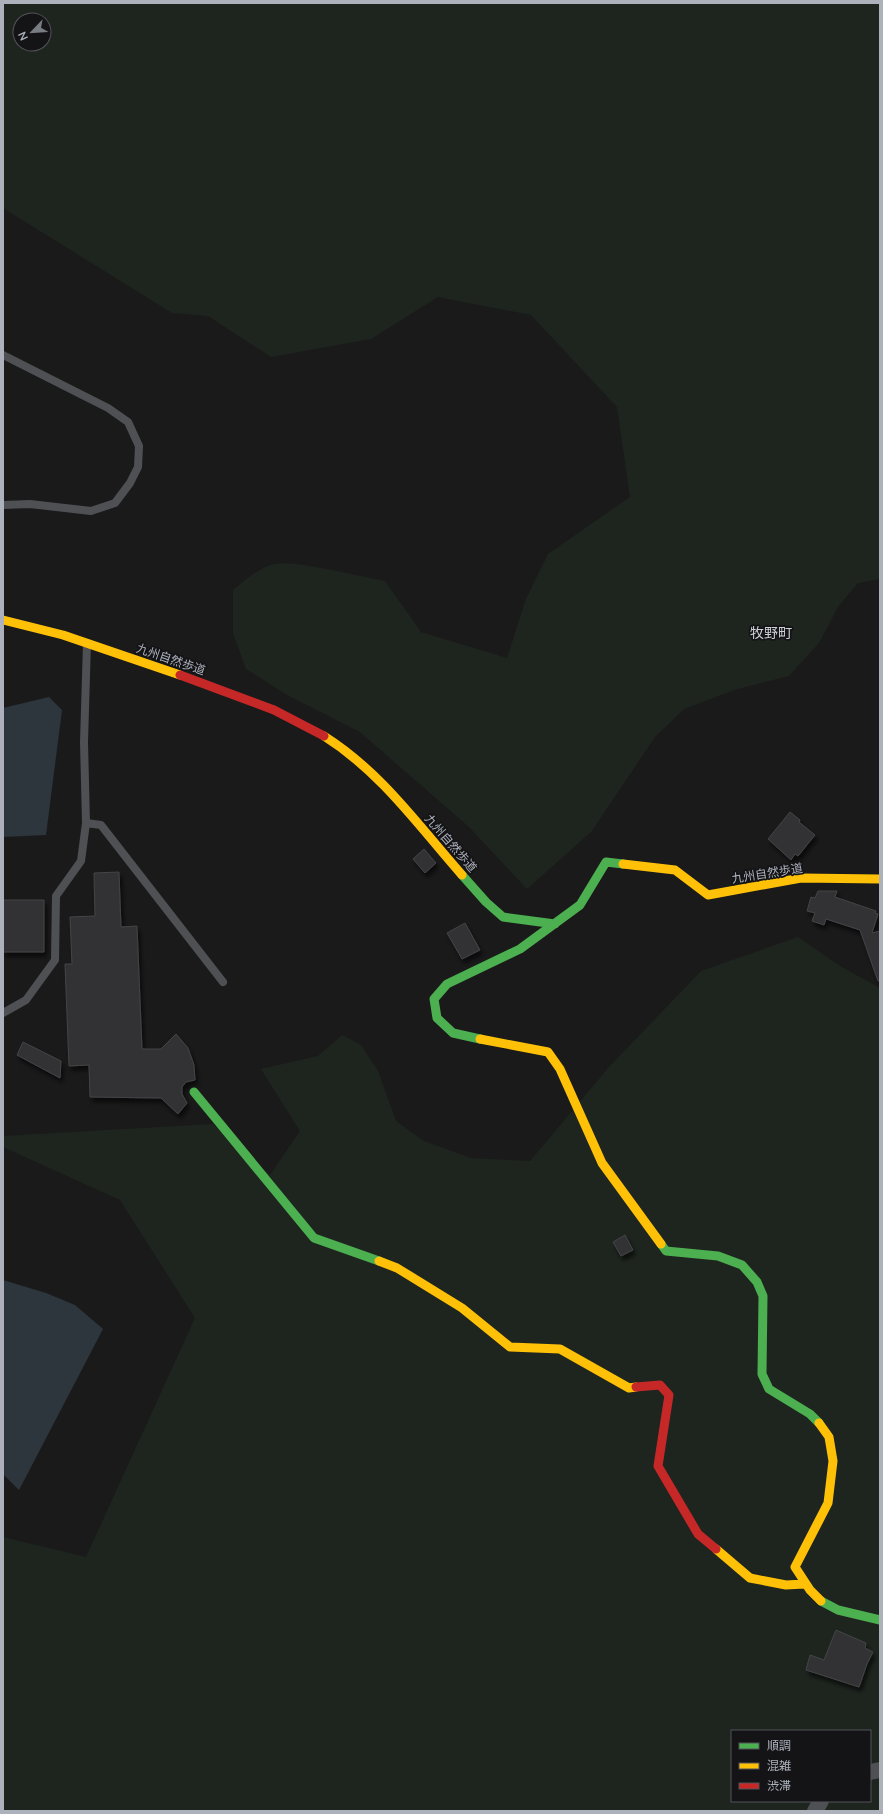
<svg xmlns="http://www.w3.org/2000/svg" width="883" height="1814" font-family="Mulish,'Noto Sans JP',sans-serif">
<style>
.green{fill:#1e251f;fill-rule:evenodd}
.water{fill:#2d363d}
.building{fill:#333335;stroke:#434447;filter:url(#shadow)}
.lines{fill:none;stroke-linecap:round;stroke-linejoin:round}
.lane{stroke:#4e5054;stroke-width:8}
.street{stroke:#4e5054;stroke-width:16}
.fast{stroke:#4caf50;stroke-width:9}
.slow{stroke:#ffc107;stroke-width:9}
.jam{stroke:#c62828;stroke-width:9}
.labels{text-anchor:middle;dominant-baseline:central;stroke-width:3.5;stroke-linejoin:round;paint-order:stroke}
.street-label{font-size:12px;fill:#acb1bb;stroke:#141417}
.quarter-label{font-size:14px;fill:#cdd0d7;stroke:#141417}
</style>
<defs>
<filter id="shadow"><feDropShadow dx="2.5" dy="4.5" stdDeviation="2" flood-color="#0009"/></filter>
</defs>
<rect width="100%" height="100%" fill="#1a1a1b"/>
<path class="green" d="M3 3H880V579L858 583 838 607 819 643 789 676 734 690 684 709 655 737 591 832 527 889 469 827 360 732 287 695 246 669 233 633V590C245 580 257 569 274 564 292 559 363 577 385 581L421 632 507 658 526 599 548 554 630 497 617 407 531 315 438 297 371 339 271 357 208 316 172 313 3 208ZM20 20H44V44H20Z
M798 937 840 966 880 988V1811H3V1537L86 1557 195 1318 120 1200 3 1147V1136L213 1124 270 1175 300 1131 261 1069 318 1056 342 1035 361 1045 378 1071 396 1121 424 1141 471 1158 530 1161 610 1066 701 971ZM732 1731H870V1801H732Z"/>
<path class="water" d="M49 697 62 710 46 835 3 837V708Z
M3 1280 46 1293 75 1305 103 1329 19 1490 3 1474Z"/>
<path class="building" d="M790 812 800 820 799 822 815 835 798 856 795 854 791 860 768 839Z
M424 849 436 863 425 873 413 859Z
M119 872 121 927 137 926 142 1049H161L176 1034 188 1048 194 1065 195 1080 186 1082 182 1087V1094L187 1103 178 1114 161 1098 90 1097 89 1065 69 1066 65 964H72L70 917 95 916 94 873Z
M818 891H837L835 897 876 911 875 913 878 914 872 933 880 931V981H878L860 930 826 919 824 925 812 921 815 913 807 911 811 897 815 898Z
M3 900H44V952H3Z
M465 923 480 950 462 959 447 933Z
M23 1042 61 1061 60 1078 17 1055Z
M625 1235 633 1250 621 1256 613 1242Z
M836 1630 866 1643 865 1648 873 1652 867 1664 859 1687 806 1670 810 1655 824 1660Z"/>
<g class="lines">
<path class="lane" d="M3 355 108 408 128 422 139 446 138 467 130 483 115 503 91 511 30 504 3 505
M86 823 101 825 223 982
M3 1013 26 1000 55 960 56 896 81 861 86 823 84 742 87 643"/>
<path class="street" d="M870 1772 880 1770
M815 1811 821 1801"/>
<path class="fast" d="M462 875 486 902 503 917 555 924
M480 1039 453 1033 437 1018 434 999 447 984 520 949 580 905 606 862 623 864
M194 1092 314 1238 379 1261
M661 1244 666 1251 718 1256 742 1265 757 1282 763 1296 762 1374 769 1389 810 1414 819 1423
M821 1601 838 1610 880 1620"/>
<path class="slow" d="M3 620 63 635 180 675
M324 736C381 772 418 825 462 875
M623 864 675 870 708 895 801 878 880 879
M480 1039 548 1052 560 1069 602 1163 661 1244
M379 1261 397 1268 462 1308 510 1347 560 1349 629 1388 636 1387
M819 1423 829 1437 833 1461 828 1503 795 1567 810 1590 821 1601
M716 1549 750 1578 786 1585 804 1584"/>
<path class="jam" d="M180 675 274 710 324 736
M636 1387 660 1385 669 1395 658 1466 698 1534 716 1549"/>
</g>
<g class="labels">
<g class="street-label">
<text transform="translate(171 659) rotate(19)">九州自然歩道</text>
<text transform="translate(451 843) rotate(49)">九州自然歩道</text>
<text transform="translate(767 873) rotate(-9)">九州自然歩道</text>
</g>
<g class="quarter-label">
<text x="771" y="633">牧野町</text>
</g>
</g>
<rect width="883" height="1814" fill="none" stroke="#acb1bb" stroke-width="8"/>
<rect x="731" y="1730" width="140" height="72" fill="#141417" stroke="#515359"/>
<rect x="739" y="1743" width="20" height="6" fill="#4caf50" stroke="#515359"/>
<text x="767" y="1750" font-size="12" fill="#acb1bb">順調</text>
<rect x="739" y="1763" width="20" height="6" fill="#ffc107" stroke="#515359"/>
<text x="767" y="1770" font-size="12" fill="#acb1bb">混雑</text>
<rect x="739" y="1783" width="20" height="6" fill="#c62828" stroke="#515359"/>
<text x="767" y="1790" font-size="12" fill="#acb1bb">渋滞</text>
<g transform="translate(32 32) rotate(245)"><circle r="19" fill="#141417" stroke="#515359"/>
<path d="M0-3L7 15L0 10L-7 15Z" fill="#797c83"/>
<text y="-6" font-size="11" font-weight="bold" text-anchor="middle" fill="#acb1bb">N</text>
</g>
</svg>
